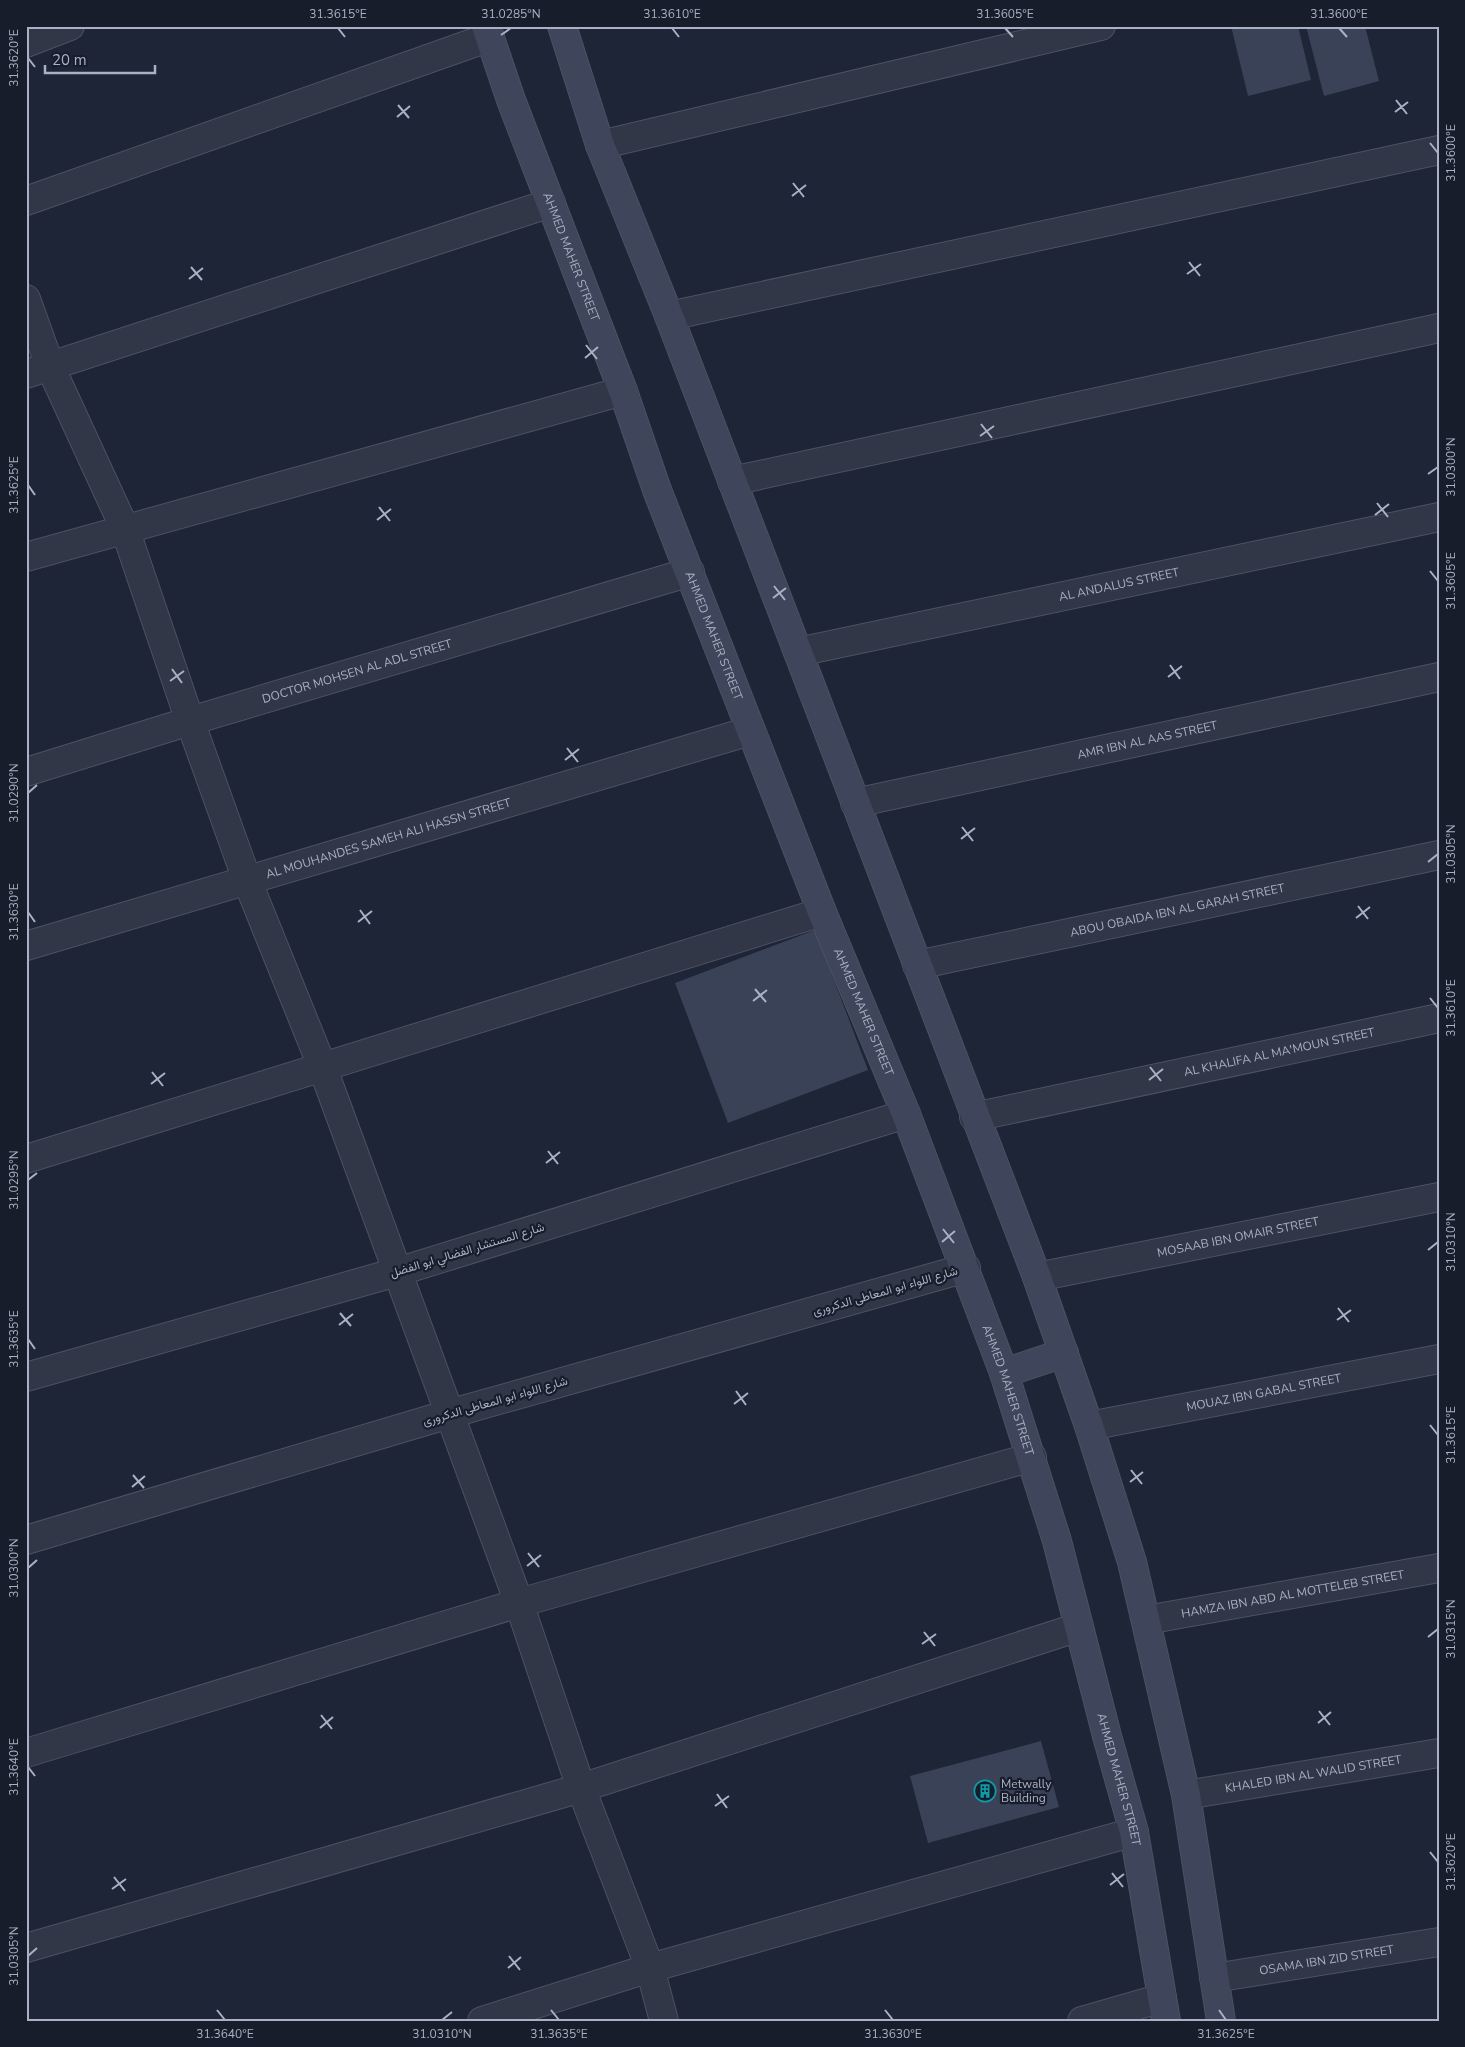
<svg xmlns="http://www.w3.org/2000/svg" width="1465" height="2047" font-family="'Nunito Sans',Vazirmatn,sans-serif">
<style>
.building{fill:#3a4258}
.lines{fill:none;stroke-linecap:round;stroke-linejoin:round}
.street-casing{stroke:#4c5263;stroke-width:30}
.secondary-casing{stroke:#4c5263;stroke-width:30}
.street{stroke:#313747;stroke-width:28}
.secondary{stroke:#3f455a;stroke-width:28}
.ticks{fill:none;stroke:#abb1c5;stroke-width:2}
.labels{text-anchor:middle;dominant-baseline:central;stroke-width:4.5;stroke-linejoin:round;paint-order:stroke}
.street-label{font-size:12px;fill:#abb1c5;stroke:#171d2b}
.poi-label{font-size:12px;fill:#abb1c5;stroke:#171d2b;text-anchor:start}
.neatline{fill:none;stroke:#abb1c5;stroke-width:2}
.ticks-label{font-size:12px;text-anchor:middle;fill:#abb1c5}
</style>
<rect width="100%" height="100%" fill="#1e2537"/>
<path class="building" d="M1231 26H1298L1311 80 1248 96Z
M1306 26H1365L1379 81 1324 96Z
M815 930 868 1070 728 1123 675 983Z
M1041 1741 1059 1807 928 1843 910 1776Z"/>
<g class="lines">
<g class="street-casing">
<g id="street">
<path d="M26 43 70 26"/>
<path d="M600 145 1101 26"/>
<path d="M26 201 490 37"/>
<path d="M26 299 50 366 125 529 190 721 247 880 322 1066 519 1603 581 1788 650 1968 664 2021"/>
<path d="M669 316 1439 150"/>
<path d="M26 374 551 203"/>
<path d="M732 481 1439 328"/>
<path d="M26 557 623 391"/>
<path id="s1" d="M798 652 1439 517"/>
<path id="s2" d="M26 772 190 721 690 572"/>
<path id="s3" d="M855 803 1439 677"/>
<path id="s4" d="M26 946 750 731"/>
<path id="s5" d="M917 965 1439 855"/>
<path id="s6" d="M974 1117 1439 1018"/>
<path d="M26 1159 822 912"/>
<path id="s7" d="M1037 1277 1439 1197"/>
<path d="M26 1377 397 1272 906 1114"/>
<path id="s8" d="M1089 1426 1439 1359"/>
<path d="M26 1540 449 1414 966 1268"/>
<path id="s9" d="M1146 1620 1439 1568"/>
<path d="M26 1753 519 1603 1032 1457"/>
<path id="s10" d="M1186 1795 1439 1753"/>
<path d="M26 1948 581 1788 1079 1627"/>
<path id="s11" d="M1214 1978 1439 1942"/>
<path d="M482 2021 650 1968 1134 1832"/>
<path d="M1082 2021 1162 1998"/>
</g>
</g>
<g class="secondary-casing">
<g id="secondary">
<path id="s12" d="M486 26 511 100 623 391 657 490 822 912 906 1114 1004 1373 1057 1541 1107 1736 1134 1832 1166 2021"/>
<path d="M562 26 600 145 669 316 837 754 1037 1277 1089 1426 1132 1562 1186 1795 1221 2021"/>
<path d="M1004 1373 1064 1353"/>
</g>
</g>
<use href="#street" class="street"/>
<use href="#secondary" class="secondary"/>
</g>
<path class="ticks" d="M338 28 345 37M672 28 679 37M1005 28 1013 37M1339 28 1347 37M501 35 511 28M28 58 35 67M1396 100 1407 114M398 105 409 118M1395 112 1408 102M397 117 410 106M1430 143 1438 153M793 183 804 197M792 196 806 185M1189 262 1200 276M191 267 202 280M1187 274 1201 264M189 279 203 268M586 345 597 359M585 358 598 347M981 424 992 438M980 436 994 426M1428 474 1438 467M28 485 35 495M1377 503 1388 517M379 507 390 521M1375 515 1389 504M377 520 391 509M1430 571 1438 581M774 586 785 600M773 598 786 588M1170 665 1180 679M172 669 182 683M1168 677 1182 666M170 681 184 671M567 748 578 762M565 760 579 749M28 793 37 785M962 827 973 841M961 839 975 828M1428 862 1438 854M1358 906 1368 919M360 910 370 924M28 912 35 922M1356 918 1370 907M358 922 372 911M755 989 766 1002M1430 998 1438 1008M753 1001 767 990M1150 1067 1161 1081M152 1072 163 1086M1149 1080 1163 1069M151 1084 165 1073M548 1151 558 1164M546 1163 560 1152M28 1180 37 1173M943 1229 954 1243M942 1242 955 1231M1428 1250 1438 1242M1338 1308 1349 1322M340 1313 351 1326M1337 1320 1351 1310M339 1325 353 1314M28 1339 35 1349M736 1391 746 1405M734 1404 748 1393M1430 1425 1438 1435M1131 1470 1142 1484M133 1475 144 1488M1130 1482 1143 1472M132 1487 145 1476M528 1553 539 1567M527 1566 541 1555M28 1568 37 1560M924 1632 935 1646M1428 1637 1438 1629M922 1644 936 1634M1319 1711 1330 1725M321 1715 332 1729M1318 1723 1331 1712M320 1728 333 1717M28 1767 35 1776M717 1794 727 1808M715 1806 729 1796M1430 1852 1438 1862M1112 1873 1123 1887M114 1877 125 1891M1110 1885 1124 1874M112 1889 126 1879M28 1956 37 1948M509 1956 520 1970M508 1968 521 1957M217 2010 225 2020M551 2010 559 2020M885 2010 893 2020M1219 2010 1226 2020M442 2020 452 2012"/>
<defs>
<g id="building-ring" transform="scale(1.125)"><circle r="9.5" fill="#171d2b" stroke="#0f9aa8" stroke-width="1.5"/><path d="M-4-6H4V6H1V3H-1V6H-4ZM-2.5-4.3h1.7v1.8h-1.7ZM.8-4.3h1.7v1.8H.8ZM-2.5-1h1.7V.8h-1.7ZM.8-1h1.7V.8H.8Z" fill="#0f9aa8"/></g>
</defs>
<g fill-rule="evenodd">
<use href="#building-ring" x="985" y="1791"/>
</g>
<g class="labels">
<g class="street-label">
<text stroke="none"><textPath href="#s12" startOffset="246">AHMED MAHER STREET</textPath></text>
<text stroke="none"><textPath href="#s1" startOffset="328">AL ANDALUS STREET</textPath></text>
<text stroke="none"><textPath href="#s12" startOffset="651">AHMED MAHER STREET</textPath></text>
<text stroke="none"><textPath href="#s2" startOffset="346">DOCTOR MOHSEN AL ADL STREET</textPath></text>
<text stroke="none"><textPath href="#s3" startOffset="299">AMR IBN AL AAS STREET</textPath></text>
<text stroke="none"><textPath href="#s4" startOffset="378">AL MOUHANDES SAMEH ALI HASSN STREET</textPath></text>
<text stroke="none"><textPath href="#s5" startOffset="266">ABOU OBAIDA IBN AL GARAH STREET</textPath></text>
<text stroke="none"><textPath href="#s12" startOffset="1056">AHMED MAHER STREET</textPath></text>
<text stroke="none"><textPath href="#s6" startOffset="312">AL KHALIFA AL MA'MOUN STREET</textPath></text>
<text stroke="none"><textPath href="#s7" startOffset="205">MOSAAB IBN OMAIR STREET</textPath></text>
<text transform="translate(467 1250) rotate(-17)">شارع المستشار الفضالي ابو الفضل</text>
<text transform="translate(885 1291) rotate(-16)">شارع اللواء ابو المعاطى الدكرورى</text>
<text stroke="none"><textPath href="#s12" startOffset="1461">AHMED MAHER STREET</textPath></text>
<text stroke="none"><textPath href="#s8" startOffset="178">MOUAZ IBN GABAL STREET</textPath></text>
<text transform="translate(495 1401) rotate(-16)">شارع اللواء ابو المعاطى الدكرورى</text>
<text stroke="none"><textPath href="#s9" startOffset="149">HAMZA IBN ABD AL MOTTELEB STREET</textPath></text>
<text stroke="none"><textPath href="#s10" startOffset="129">KHALED IBN AL WALID STREET</textPath></text>
<text stroke="none"><textPath href="#s12" startOffset="1866">AHMED MAHER STREET</textPath></text>
<text stroke="none"><textPath href="#s11" startOffset="114">OSAMA IBN ZID STREET</textPath></text>
</g>
<g class="poi-label">
<text x="1001" y="1784">Metwally<tspan x="1001" dy="14">Building</tspan></text>
</g>
</g>
<rect width="1465" height="2047" fill="none" stroke="#171d2b" stroke-width="55"/>
<path d="M45 65v8h110v-8" fill="none" stroke="#abb1c5" stroke-width="2.5"/>
<text x="52" y="65" font-size="15" fill="#abb1c5" stroke="#171d2b" stroke-width="4" paint-order="stroke">20 m</text>
<rect x="28" y="28" width="1410" height="1992" class="neatline"/>
<g class="ticks-label">
<text x="338" y="18">31.3615°E</text>
<text x="511" y="18">31.0285°N</text>
<text x="672" y="18">31.3610°E</text>
<text x="1005" y="18">31.3605°E</text>
<text x="1339" y="18">31.3600°E</text>
<text transform="translate(14 58) rotate(-90)" y="4">31.3620°E</text>
<text transform="translate(1451 153) rotate(-90)" y="4">31.3600°E</text>
<text transform="translate(1451 467) rotate(-90)" y="4">31.0300°N</text>
<text transform="translate(14 485) rotate(-90)" y="4">31.3625°E</text>
<text transform="translate(1451 581) rotate(-90)" y="4">31.3605°E</text>
<text transform="translate(14 793) rotate(-90)" y="4">31.0290°N</text>
<text transform="translate(1451 854) rotate(-90)" y="4">31.0305°N</text>
<text transform="translate(14 912) rotate(-90)" y="4">31.3630°E</text>
<text transform="translate(1451 1008) rotate(-90)" y="4">31.3610°E</text>
<text transform="translate(14 1180) rotate(-90)" y="4">31.0295°N</text>
<text transform="translate(1451 1242) rotate(-90)" y="4">31.0310°N</text>
<text transform="translate(14 1339) rotate(-90)" y="4">31.3635°E</text>
<text transform="translate(1451 1435) rotate(-90)" y="4">31.3615°E</text>
<text transform="translate(14 1568) rotate(-90)" y="4">31.0300°N</text>
<text transform="translate(1451 1629) rotate(-90)" y="4">31.0315°N</text>
<text transform="translate(14 1767) rotate(-90)" y="4">31.3640°E</text>
<text transform="translate(1451 1862) rotate(-90)" y="4">31.3620°E</text>
<text transform="translate(14 1956) rotate(-90)" y="4">31.0305°N</text>
<text x="225" y="2038">31.3640°E</text>
<text x="442" y="2038">31.0310°N</text>
<text x="559" y="2038">31.3635°E</text>
<text x="893" y="2038">31.3630°E</text>
<text x="1226" y="2038">31.3625°E</text>
</g>
</svg>
